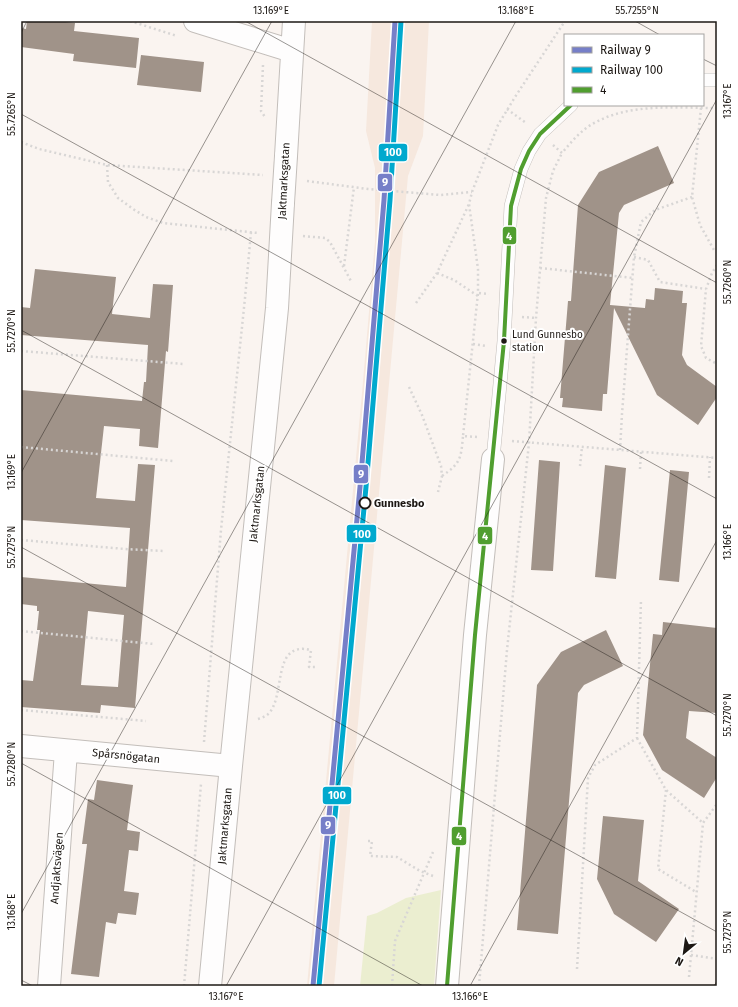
<svg xmlns="http://www.w3.org/2000/svg" width="738" height="1007" font-family="'Fira Sans',sans-serif">
<style>
.built{fill:#f6e8de}
.green{fill:#ebeed0}
.building{fill:#a09389;fill-rule:evenodd}
.lines{fill:none;stroke-linecap:round;stroke-linejoin:round}
.service-casing{stroke:#c3beba;stroke-width:14}
.minor-casing{stroke:#c3beba;stroke-width:24}
.tertiary-casing{stroke:#c3beba;stroke-width:24}
.path{stroke:#d8d6d5;stroke-width:2.5;stroke-dasharray:2 3;stroke-linecap:butt}
.service{stroke:#fefdfd;stroke-width:13}
.minor{stroke:#fefdfd;stroke-width:22}
.tertiary{stroke:#fefdfd;stroke-width:22}
.minor-bridge-casing{stroke:#c3beba;stroke-width:24;stroke-linecap:butt}
.minor-bridge{stroke:#fefdfd;stroke-width:22}
.bus-1-casing{stroke:#fff;stroke-width:7}
.bus-1{stroke:#509e2f;stroke-width:4}
.rail-1-casing{stroke:#fff;stroke-width:8}
.rail-2-casing{stroke:#fff;stroke-width:8}
.rail-1{stroke:#767fc8;stroke-width:5}
.rail-2{stroke:#00a9ce;stroke-width:5}
.ticks{fill:none;stroke:#1d1814;stroke-width:1;stroke-opacity:0.45}
.bus-dot{fill:#1d1814;stroke:#fff;stroke-width:1.5}
.stop-dot{fill:#fff;stroke:#1d1814;stroke-width:2}
.labels{text-anchor:middle;dominant-baseline:central;stroke-width:4;stroke-linejoin:round;paint-order:stroke}
.bus-label{font-size:10px;fill:#1d1814;stroke:#fff;text-anchor:start}
.street-label{font-size:11px;fill:#1d1814;stroke:#fff}
.stop-label{font-size:11px;font-weight:bold;fill:#1d1814;stroke:#fff;text-anchor:start}
.line-badge{stroke:#fff;stroke-width:1.5}
.badge-label{font-size:11px;text-anchor:middle;font-weight:bold;fill:#fff}
.neatline{fill:none;stroke:#1d1814;stroke-width:1.5}
.ticks-label{font-size:10px;text-anchor:middle;fill:#1d1814}
</style>
<rect width="100%" height="100%" fill="#faf4f0"/>
<path class="built" d="M372 21H429L423 136 408 176 334 986H307L362 393 375 242V168L366 131Z"/>
<path class="green" d="M441 890 434 986H360L367 916 377 913 406 898Z"/>
<path class="building" d="M27 21H56L75 23 74 31 139 38 136 68 73 61 74 54 21 47V28L26 29Z
M141 55 204 62 201 92 137 85Z
M658 146 674 183 624 205 619 213 610 305 645 308 646 299 654 300 655 288 683 291 682 303H687L682 355 687 365 717 387V397L698 425 657 395 614 308 607 394H603L602 411 562 407 563 398H560L568 301H571L578 205 599 172Z
M35 269 116 277 112 314 150 318 153 284 173 285 168 352 166 351 158 448 139 446 140 429 104 426 96 498 135 501 138 464 155 465 135 708 101 705 100 713 21 707V680L33 681 40 630H37L39 611H37V606L21 604V577L126 587 130 528 21 520V390L142 401 144 382H146L148 345 21 335V307L30 308ZM88 611 124 615 118 687 81 685Z
M539 460 560 462 553 571 531 570Z
M605 465 626 468 616 579 595 577Z
M670 470 689 472 679 582 659 580Z
M663 622 717 628V713L689 711 686 738 717 758V777L704 798 662 770 643 735 653 634 662 635Z
M606 630 623 666 584 685 578 693 558 934 517 930 537 685 561 652Z
M97 780 133 785 127 830 140 832 138 851 129 850 124 891 139 893 136 915 118 913 116 924 106 922 99 977 71 974 87 844H82L88 799 94 800Z
M603 816 644 820 638 881 679 909 656 942 614 914 597 879Z"/>
<g class="lines">
<g class="service-casing">
<path id="service" d="M703 80H717
M493 459 504 341 511 206 521 169 529 151 540 134 571 105"/>
</g>
<g class="minor-casing">
<path id="minor" d="M195 21 292 51
M286 156 294 21
M21 746 231 766
M49 986 66 751
M210 986 231 766 277 308 283 203"/>
</g>
<g class="tertiary-casing">
<path id="tertiary" d="M447 986 475 635 493 459"/>
</g>
<path class="path" d="M130 21 177 36
M263 65 261 111 265 117
M701 108 692 197 700 225 714 250 717 252
M507 109 526 123
M21 142 39 149 107 165 263 175
M553 145 562 153C572 141 582 129 596 122 632 103 677 108 717 108
M107 165 108 182 118 198 133 209 146 217 163 223 258 233
M307 181 368 189 440 195 472 192
M303 236 325 238 330 242 352 283
M634 257 648 260 660 282 706 289
M717 265 712 273 706 289 701 346 706 358 717 364
M344 266 354 187
M540 268 633 278
M437 273 454 280 478 296
M479 293 489 294
M416 303 437 273 469 204
M522 317 536 318
M473 344 486 346
M21 351 184 364
M409 387 422 415 441 466 442 476 438 492
M477 437 463 436 478 293V269L469 204 472 192 498 125 515 97 565 21
M512 441 717 458
M21 447 173 461
M620 450 622 414 634 257 641 222 655 210 692 197
M580 466 582 447
M640 469 641 452
M442 476C461 463 461 458 463 436
M709 478 710 457
M21 540 125 549 164 551
M21 631 154 644
M21 710 146 721
M258 719C261 718 264 717 267 715 287 699 270 640 311 650L309 667H315
M637 738 666 790 703 823
M204 742 221 530 245 298 251 232
M666 790 658 869 696 892
M368 841H372L370 856 397 857 420 871 433 876
M691 955 717 959
M577 969 588 778 595 765 637 738 641 600
M689 977 703 823 717 804
M184 986 201 784
M392 986 395 941 433 852
M479 986 507 650 529 443 536 318 546 198 553 171 562 153"/>
<use href="#service" class="service"/>
<use href="#minor" class="minor"/>
<use href="#tertiary" class="tertiary"/>
<g class="minor-bridge-casing">
<path id="minor-bridge" d="M283 203 286 156"/>
</g>
<use href="#minor-bridge" class="minor-bridge"/>
<g class="bus-1-casing">
<path id="bus-1" d="M447 986 475 635 504 341 511 206 521 169 529 151 540 134 571 105"/>
</g>
<use href="#bus-1" class="bus-1"/>
<g class="rail-1-casing">
<path id="rail-1" d="M313 986 360 487 384 200 395 21"/>
</g>
<g class="rail-2-casing">
<path id="rail-2" d="M319 986 366 487 390 200 401 21"/>
</g>
<use href="#rail-1" class="rail-1"/>
<use href="#rail-2" class="rail-2"/>
</g>
<path class="ticks" d="M245 21 717 283M635 21 660 35M21 33 27 21M703 59 717 66M21 114 717 499M21 330 717 716M21 473 272 21M21 547 717 932M21 763 423 986M21 914 516 21M21 980 33 986M226 986 717 99M470 986 717 540M714 986 717 981"/>
<circle class="bus-dot" cx="504" cy="341" r="3.5"/>
<circle class="stop-dot" cx="365" cy="503" r="5.5"/>
<g class="labels">
<g class="bus-label">
<text x="512" y="335">Lund Gunnesbo<tspan x="512" dy="13">station</tspan></text>
</g>
<g class="street-label">
<text transform="translate(284 181) rotate(-87)">Jaktmarksgatan</text>
<text transform="translate(257 504) rotate(-84)">Jaktmarksgatan</text>
<text transform="translate(126 756) rotate(6)">Spårsnögatan</text>
<text transform="translate(225 826) rotate(-85)">Jaktmarksgatan</text>
<text transform="translate(57 868) rotate(-86)">Andjaktsvägen</text>
</g>
<g class="stop-label">
<text x="374" y="503">Gunnesbo</text>
</g>
</g>
<g class="line-badge">
<rect x="378" y="143" width="30" height="19" rx="4" fill="#00a9ce"/>
<rect x="377" y="173" width="16" height="19" rx="4" fill="#767fc8"/>
<rect x="502" y="226" width="15" height="19" rx="4" fill="#509e2f"/>
<rect x="353" y="464" width="16" height="20" rx="4" fill="#767fc8"/>
<rect x="346" y="524" width="31" height="19" rx="4" fill="#00a9ce"/>
<rect x="477" y="526" width="16" height="19" rx="4" fill="#509e2f"/>
<rect x="322" y="786" width="30" height="19" rx="4" fill="#00a9ce"/>
<rect x="320" y="816" width="16" height="19" rx="4" fill="#767fc8"/>
<rect x="451" y="826" width="16" height="20" rx="4" fill="#509e2f"/>
</g>
<g class="badge-label">
<text x="393" y="156">100</text>
<text x="385" y="186">9</text>
<text x="509" y="240">4</text>
<text x="361" y="478">9</text>
<text x="362" y="538">100</text>
<text x="485" y="540">4</text>
<text x="337" y="799">100</text>
<text x="328" y="829">9</text>
<text x="459" y="840">4</text>
</g>
<rect width="738" height="1007" fill="none" stroke="#ffffff" stroke-width="44"/>
<rect x="564" y="34" width="140" height="72" fill="#ffffff" stroke="#a5a3a1"/>
<rect x="572" y="47" width="20" height="6" fill="#767fc8" stroke="#a5a3a1"/>
<text x="600" y="54" font-size="12" fill="#1d1814">Railway 9</text>
<rect x="572" y="67" width="20" height="6" fill="#00a9ce" stroke="#a5a3a1"/>
<text x="600" y="74" font-size="12" fill="#1d1814">Railway 100</text>
<rect x="572" y="87" width="20" height="6" fill="#509e2f" stroke="#a5a3a1"/>
<text x="600" y="94" font-size="12" fill="#1d1814">4</text>
<g transform="translate(684 953) rotate(209)" stroke="#ffffff" stroke-width="3" paint-order="stroke">
<path d="M0-3L7 15L0 10L-7 15Z" fill="#1d1814"/>
<text y="-6" font-size="11" font-weight="bold" text-anchor="middle" fill="#1d1814">N</text>
</g>
<rect x="22" y="22" width="694" height="963" class="neatline"/>
<g class="ticks-label">
<text x="271" y="14">13.169°E</text>
<text x="516" y="14">13.168°E</text>
<text x="637" y="14">55.7255°N</text>
<text transform="translate(727 101) rotate(-90)" y="4">13.167°E</text>
<text transform="translate(11 114) rotate(-90)" y="4">55.7265°N</text>
<text transform="translate(727 282) rotate(-90)" y="4">55.7260°N</text>
<text transform="translate(11 331) rotate(-90)" y="4">55.7270°N</text>
<text transform="translate(11 472) rotate(-90)" y="4">13.169°E</text>
<text transform="translate(727 542) rotate(-90)" y="4">13.166°E</text>
<text transform="translate(11 547) rotate(-90)" y="4">55.7275°N</text>
<text transform="translate(727 715) rotate(-90)" y="4">55.7270°N</text>
<text transform="translate(11 764) rotate(-90)" y="4">55.7280°N</text>
<text transform="translate(11 912) rotate(-90)" y="4">13.168°E</text>
<text transform="translate(727 932) rotate(-90)" y="4">55.7275°N</text>
<text x="226" y="1000">13.167°E</text>
<text x="470" y="1000">13.166°E</text>
</g>
</svg>
